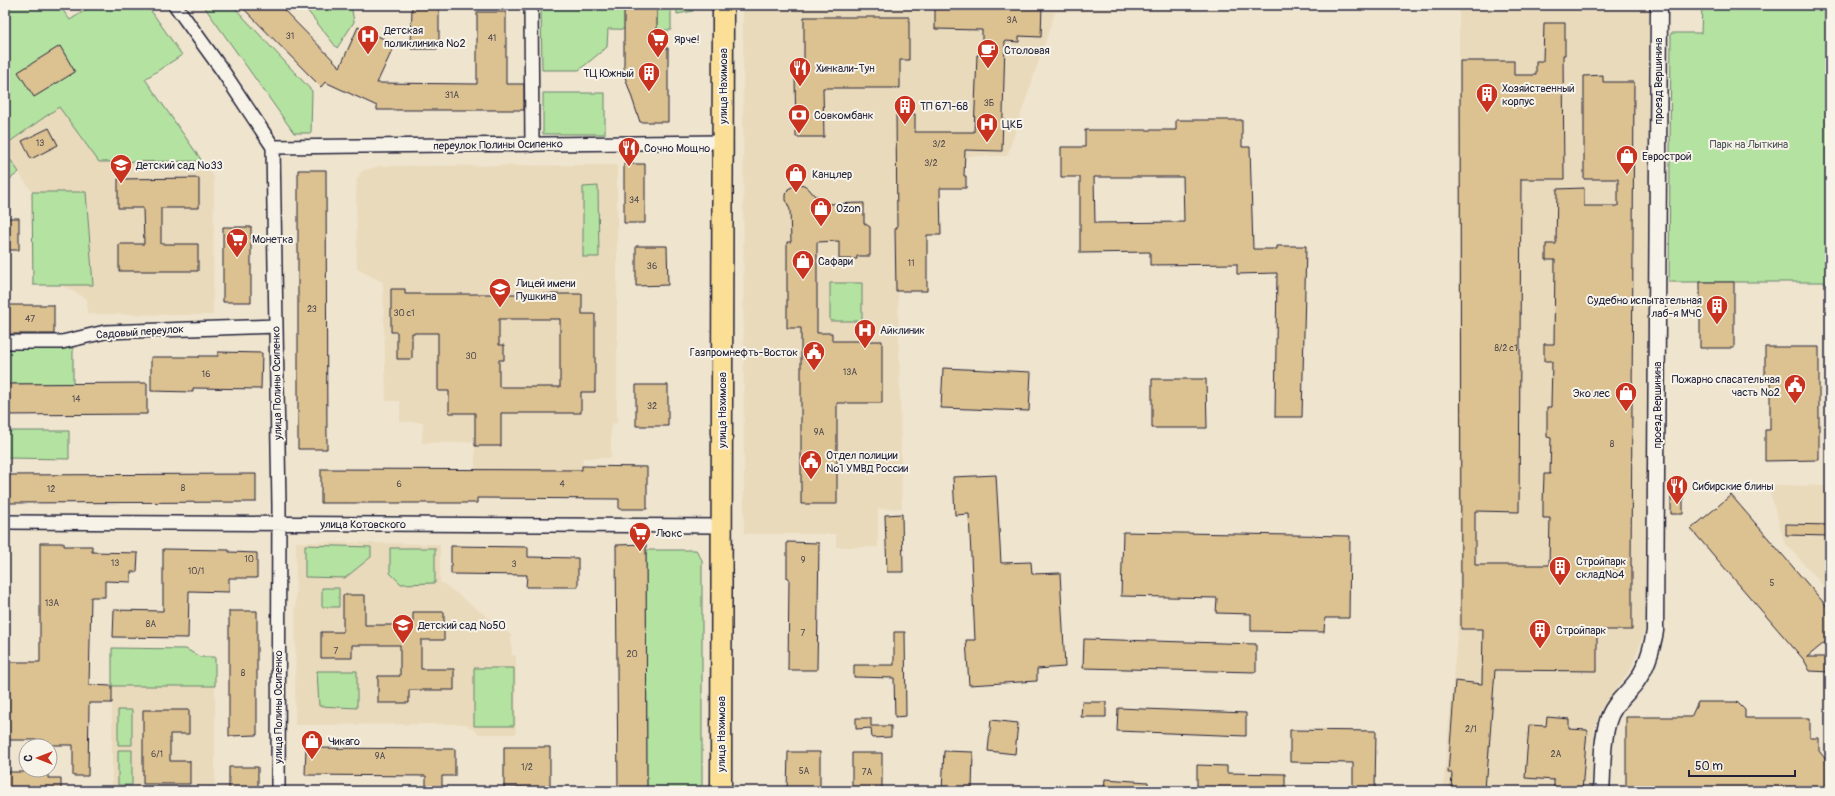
<svg xmlns="http://www.w3.org/2000/svg" width="1835" height="796" font-family="Pangolin,sans-serif">
<style>
.built{fill:#e9dabc}
.green{fill:#b4e2a0;stroke:#6b826e}
.building{fill:#dcc191;stroke:#22223b;fill-rule:evenodd}
.lines{fill:none;stroke-linecap:round;stroke-linejoin:round}
.minor-casing{stroke:#22223b;stroke-width:16}
.tertiary-casing{stroke:#22223b;stroke-width:19}
.primary-casing{stroke:#22223b;stroke-width:23}
.minor{stroke:#f7f3e8;stroke-width:13}
.tertiary{stroke:#f7f3e8;stroke-width:16}
.primary{stroke:#fbdf96;stroke-width:20}
.labels{text-anchor:middle;dominant-baseline:central;stroke-width:4;stroke-linejoin:round;paint-order:stroke}
.number-label{font-size:9px;fill:#504a50}
.poi-label{font-size:11px;fill:#22223b;stroke:#f7f3e8;text-anchor:start}
.street-label{font-size:11px;fill:#22223b;stroke:#f7f3e8}
.park-label{font-size:11px;fill:#465254;stroke:#f7f3e8}
</style>
<rect width="100%" height="100%" fill="#efe4ce"/>
<filter id="ink" filterUnits="userSpaceOnUse"><feTurbulence type="fractalNoise" baseFrequency=".025" numOctaves="2"/><feDisplacementMap in="SourceGraphic" scale="8" xChannelSelector="R" yChannelSelector="G"/><feConvolveMatrix kernelMatrix="1 2 1 2 8 2 1 2 1" color-interpolation-filters="sRGB"/></filter>
<g filter="url(#ink)">
<path class="built" d="M743 5H1649L1651 432 1648 622 1631 669 1600 711 1594 730 1591 791H1443L1459 614V8L1055 12 1007 156H897L896 291H898L902 508 878 509V547H836V534H744Z
M129 57 214 177 213 315 87 314V299L61 285H33L32 192 5 152V145Z
M617 165V423L611 424V458H583L582 470H475V442L422 443 423 422H400V401H386L383 282 357 269 356 190 357 179 362 171 380 166Z
M1768 485 1830 486V593L1785 543Z
M296 542 440 544V581L511 635 512 655 516 656V734H479L466 724 295 725Z
M112 686H215V791H112Z"/>
<path class="green" d="M5 5H59L70 20 93 5H147L182 55 145 79 202 161 99 162 59 107 5 145Z
M203 5H232L312 91 311 133H294Z
M303 5H351L354 22 337 48Z
M541 5H671V30L608 29 607 47 579 70H542Z
M677 5H693V11L677 14Z
M1702 5H1830V282H1669L1671 33H1701Z
M543 93H605V134H543Z
M5 152 19 172 5 183Z
M598 186 599 257H583V187Z
M32 192H86L93 285H33Z
M830 283H862V321H830Z
M5 348H73V384H5Z
M6 431H69V459L7 458Z
M305 545 371 547V557L345 578 305 577Z
M390 548H435V583L401 584 390 573Z
M646 550H696L702 560V791H647Z
M322 588H339V607H322Z
M112 648 186 649 200 657H215V686H112Z
M474 668H514V726H474Z
M317 671H357V708L319 706Z
M118 710H132V745H118Z
M118 750H132V785H118Z"/>
<path class="building" d="M240 5H279L340 67 358 27 395 44 377 83 477 84V12H506V84H524V110H377V106L325 82 321 87Z
M412 5H439V49H411Z
M624 5H657V48H668V122H640L624 74Z
M935 5H1042L1041 37 1019 36V42L1005 41 1002 151 965 150 964 176H966V188H940L941 235H927V291H896L895 228H897L896 114H915V132H974L977 55H982V30L935 29Z
M804 17H909V60H900V88H823L824 137H796L795 76H804Z
M1544 23H1565V55H1563L1564 179H1521L1519 512 1475 511V565H1549L1550 518H1543V504L1544 474H1550L1551 438 1547 437V407H1551L1552 361H1544V344H1554L1555 260H1546V244H1556L1557 189 1584 188V206H1618V179H1584V76L1603 75V82H1634L1631 566H1632V630H1597V671L1495 670 1487 776H1485L1484 791H1451L1452 773H1448L1455 681 1482 684 1483 629H1461L1460 61H1514V75H1536V61H1543Z
M60 46 75 72 34 97 18 72Z
M1176 120H1242V147H1250L1253 249H1277V246H1306L1302 417H1275L1277 273 1237 274V264L1150 265V252L1080 253V177H1061V147H1085V130H1176ZM1094 177H1183L1184 222 1095 223Z
M49 128 58 145 31 159 22 141Z
M624 164H645V223H624Z
M298 170H326L327 449H298Z
M199 178V208H161V244H198V271H119V244H144L143 208H118V179Z
M798 184 804 185 808 188 815 196H818L823 204 864 203V223L870 227V256H857V259H839V241L817 242V333H832V341H882V403H837V504H801V328H787V242H791L790 210 786 200V195L788 189Z
M5 218H19V250H5Z
M223 227H251V302H223Z
M636 246H667L668 285 636 286Z
M1700 282H1734V348H1700Z
M391 289H405V294H582V314H595V392H581V413H501V446H475V413H449V391H438V333H412V359H397V332H391ZM499 319H560V387H499V360H504V345H499Z
M5 305H54V334H5Z
M1765 347H1819V460L1765 461V430H1770V379H1765Z
M218 352 262 353 261 389 193 388V392L151 391V357H199V356H218Z
M943 368 1031 372 1029 411 941 408Z
M1152 379H1206L1207 428H1152Z
M147 383V414L5 415V384Z
M636 385H668V426H636Z
M582 466 647 467V509H619V499L477 498V503H321V469L582 470Z
M256 474V502L5 503V475Z
M996 475 1001 563 1031 562 1032 574 1060 573 1065 667 1037 669V681L969 685 966 640H975L969 514 955 515 953 477Z
M1731 495 1830 610V638L1807 657H1830V672L1810 671 1804 660 1691 529Z
M1671 497H1683V514H1671Z
M902 514 903 572H887L885 515Z
M1786 524 1830 525V536L1786 535Z
M1123 532 1350 536 1349 618H1325L1324 632 1251 631V614L1216 613 1217 598 1121 596Z
M787 542 819 543 817 670H788L789 578H787Z
M40 543H64V546H92V552L138 553 137 572H131V582L105 581V597H91L89 685 112 686V703H89L88 776H73V745H43V740H5V662H40Z
M646 544 647 791H618L616 545Z
M451 546 528 547V557L578 558V587H526L527 575 451 574Z
M163 549 229 550V552L257 553V578H229V592L189 591 188 638 113 637 114 610 163 611Z
M343 595H365V625H413V612H444V640H421V669H454V690H409V703H378V676H400V645H352V658H321V632H343Z
M229 611H257V735L229 736Z
M894 632H905L906 716 895 717 894 678 854 677V665H894Z
M1084 639 1256 644V672L1083 668Z
M1082 702H1106V717H1081Z
M1698 702H1737L1745 710V718H1810V738H1819V751L1828 762 1827 786 1822 791H1626V717H1691Z
M1118 708 1246 713V736L1117 731Z
M143 710H189V734H170V761H190V784H143Z
M1547 717 1569 719V729L1587 730 1582 791H1554V780L1525 778 1529 725 1546 726Z
M856 718H871V726H891V737L872 738 871 728 856 729Z
M991 720 1018 723 1015 754 988 751Z
M1290 730 1376 731 1375 791H1353V763L1290 762Z
M504 747H550V788L504 787Z
M306 748 455 749V776H442V791H426V776L305 775Z
M944 751 973 752 972 791H942Z
M788 752H820V791H787Z
M852 753H882V791H852Z
M1197 765 1227 766V773L1285 774V791H1197Z
M229 767H258V791H229Z
M5 772H48V778H61V791H5Z
M1105 779 1148 782V791H1104Z"/>
<g class="lines">
<g class="minor-casing">
<path id="minor" d="M175 5 222 70 273 147 279 506 278 791
M531 5 532 145
M273 147 723 142
M5 342H62L105 332 276 326
M5 522 722 526"/>
</g>
<g class="tertiary-casing">
<path id="tertiary" d="M1601 791C1603 768 1601 743 1608 721 1612 705 1626 695 1636 682 1647 667 1652 649 1655 631L1659 5"/>
</g>
<g class="primary-casing">
<path id="primary" d="M721 791 723 5"/>
</g>
<use href="#minor" class="minor"/>
<use href="#tertiary" class="tertiary"/>
<use href="#primary" class="primary"/>
</g>
</g>
<defs>
<g id="hospital-pin" transform="scale(1.15)"><path d="M0 17L-7.5 6A9.5 9.5 0 1 1 7.5 6Z" fill="#c8321e" stroke="#f7f3e8"/><path d="M-5-5h3v3.5h4V-5h3V5h-3V1.5h-4V5h-3Z" fill="#fff"/></g>
<g id="supermarket-pin" transform="scale(1.15)"><path d="M0 17L-7.5 6A9.5 9.5 0 1 1 7.5 6Z" fill="#c8321e" stroke="#f7f3e8"/><path d="M-6-5.5h2.5l.6 2H6L4.5 2H-2.5L-4.4-4H-6ZM-1.5 3.2a1.3 1.3 0 1 0 .1 0ZM3 3.2a1.3 1.3 0 1 0 .1 0Z" fill="#fff"/></g>
<g id="cafe-pin" transform="scale(1.15)"><path d="M0 17L-7.5 6A9.5 9.5 0 1 1 7.5 6Z" fill="#c8321e" stroke="#f7f3e8"/><path d="M-5.5-4.5H6V0H3Q3 3.5 0 3.5H-2.5Q-5.5 3.5-5.5 0ZM3-3.2v2h1.7v-2ZM-6 4.5H4V6H-6Z" fill="#fff"/></g>
<g id="restaurant-pin" transform="scale(1.15)"><path d="M0 17L-7.5 6A9.5 9.5 0 1 1 7.5 6Z" fill="#c8321e" stroke="#f7f3e8"/><path d="M-5-6h1v4h1v-4h1v4h1v-4h1v5L-1.5 .5V6h-2V.5L-5-1ZM5-6V6H3V1.5H1.5Q1.5-4 5-6Z" fill="#fff"/></g>
<g id="building-pin" transform="scale(1.15)"><path d="M0 17L-7.5 6A9.5 9.5 0 1 1 7.5 6Z" fill="#c8321e" stroke="#f7f3e8"/><path d="M-4-6H4V6H1V3H-1V6H-4ZM-2.5-4.3h1.7v1.8h-1.7ZM.8-4.3h1.7v1.8H.8ZM-2.5-1h1.7V.8h-1.7ZM.8-1h1.7V.8H.8Z" fill="#fff"/></g>
<g id="bank-pin" transform="scale(1.15)"><path d="M0 17L-7.5 6A9.5 9.5 0 1 1 7.5 6Z" fill="#c8321e" stroke="#f7f3e8"/><path d="M-6-4H6V4H-6ZM0-2.3a2.3 2.3 0 1 0 0 4.6a2.3 2.3 0 1 0 0-4.6Z" fill="#fff"/></g>
<g id="shop-pin" transform="scale(1.15)"><path d="M0 17L-7.5 6A9.5 9.5 0 1 1 7.5 6Z" fill="#c8321e" stroke="#f7f3e8"/><path d="M-5-2.5h2.3a2.7 3.5 0 0 1 5.4 0H5L5.5 6h-11ZM-1.5-2.5h3a1.5 2.3 0 0 0-3 0Z" fill="#fff"/></g>
<g id="school-pin" transform="scale(1.15)"><path d="M0 17L-7.5 6A9.5 9.5 0 1 1 7.5 6Z" fill="#c8321e" stroke="#f7f3e8"/><path d="M0-5L7-2L0 1L-7-2ZM-4 1L0 2.5L4 1V4Q0 6-4 4Z" fill="#fff"/></g>
<g id="civic-pin" transform="scale(1.15)"><path d="M0 17L-7.5 6A9.5 9.5 0 1 1 7.5 6Z" fill="#c8321e" stroke="#f7f3e8"/><path d="M-.6-6.5H3V-4.5H.6V-3L4-1V1h2V6H-6V1h2V-1L-.6-3ZM-1.2 2.5V6h2.4V2.5Z" fill="#fff"/></g>
</defs>
<g fill-rule="evenodd">
<use href="#hospital-pin" x="368" y="36"/>
<use href="#supermarket-pin" x="658" y="39"/>
<use href="#cafe-pin" x="988" y="50"/>
<use href="#restaurant-pin" x="800" y="68"/>
<use href="#building-pin" x="649" y="73"/>
<use href="#building-pin" x="1487" y="94"/>
<use href="#building-pin" x="905" y="106"/>
<use href="#bank-pin" x="799" y="115"/>
<use href="#hospital-pin" x="987" y="124"/>
<use href="#restaurant-pin" x="629" y="148"/>
<use href="#shop-pin" x="1627" y="156"/>
<use href="#school-pin" x="121" y="165"/>
<use href="#shop-pin" x="796" y="174"/>
<use href="#shop-pin" x="821" y="208"/>
<use href="#supermarket-pin" x="237" y="239"/>
<use href="#shop-pin" x="803" y="261"/>
<use href="#school-pin" x="500" y="289"/>
<use href="#building-pin" x="1717" y="306"/>
<use href="#hospital-pin" x="865" y="330"/>
<use href="#civic-pin" x="814" y="352"/>
<use href="#civic-pin" x="1795" y="385"/>
<use href="#shop-pin" x="1626" y="393"/>
<use href="#civic-pin" x="811" y="461"/>
<use href="#restaurant-pin" x="1677" y="486"/>
<use href="#supermarket-pin" x="640" y="533"/>
<use href="#building-pin" x="1560" y="567"/>
<use href="#school-pin" x="403" y="625"/>
<use href="#building-pin" x="1540" y="630"/>
<use href="#shop-pin" x="312" y="741"/>
</g>
<g class="labels">
<g class="number-label">
<text x="1012" y="20">3А</text>
<text x="290" y="36">31</text>
<text x="492" y="38">41</text>
<text x="452" y="95">31А</text>
<text x="989" y="103">3Б</text>
<text x="40" y="143">13</text>
<text x="939" y="144">3/2</text>
<text x="931" y="163">3/2</text>
<text x="634" y="200">34</text>
<text x="911" y="263">11</text>
<text x="652" y="266">36</text>
<text x="312" y="309">23</text>
<text x="404" y="313">30 с1</text>
<text x="30" y="319">47</text>
<text x="1506" y="348">8/2 с1</text>
<text x="471" y="356">30</text>
<text x="850" y="372">13А</text>
<text x="206" y="374">16</text>
<text x="76" y="399">14</text>
<text x="652" y="406">32</text>
<text x="819" y="432">9А</text>
<text x="1612" y="444">8</text>
<text x="399" y="484">6</text>
<text x="562" y="484">4</text>
<text x="183" y="488">8</text>
<text x="51" y="489">12</text>
<text x="249" y="559">10</text>
<text x="803" y="560">9</text>
<text x="115" y="563">13</text>
<text x="514" y="564">3</text>
<text x="196" y="571">10/1</text>
<text x="1772" y="583">5</text>
<text x="52" y="603">13А</text>
<text x="151" y="624">8А</text>
<text x="803" y="633">7</text>
<text x="336" y="651">7</text>
<text x="632" y="654">20</text>
<text x="243" y="673">8</text>
<text x="1471" y="729">2/1</text>
<text x="157" y="754">6/1</text>
<text x="1556" y="754">2А</text>
<text x="380" y="756">9А</text>
<text x="527" y="767">1/2</text>
<text x="804" y="771">5А</text>
<text x="867" y="772">7А</text>
</g>
<g class="poi-label">
<text x="384" y="30">Детская<tspan x="384" dy="13">поликлиника №2</tspan></text>
<text x="674" y="39">Ярче!</text>
<text x="1004" y="50">Столовая</text>
<text x="816" y="68">Хинкали-Тун</text>
<text x="634" y="73" text-anchor="end">ТЦ Южный</text>
<text x="1502" y="88">Хозяйственный<tspan x="1502" dy="13">корпус</tspan></text>
<text x="920" y="106">ТП 671-68</text>
<text x="814" y="115">Совкомбанк</text>
<text x="1002" y="124">ЦКБ</text>
<text x="644" y="148">Сочно Мощно</text>
<text x="1642" y="156">Еврострой</text>
<text x="136" y="165">Детский сад №33</text>
<text x="812" y="174">Канцлер</text>
<text x="836" y="208">Ozon</text>
<text x="252" y="239">Монетка</text>
<text x="818" y="261">Сафари</text>
<text x="516" y="283">Лицей имени<tspan x="516" dy="13">Пушкина</tspan></text>
<text x="1702" y="300" text-anchor="end">Судебно испытательная<tspan x="1702" dy="13">лаб-я МЧС</tspan></text>
<text x="880" y="330">Айклиник</text>
<text x="798" y="352" text-anchor="end">Газпромнефть-Восток</text>
<text x="1780" y="379" text-anchor="end">Пожарно спасательная<tspan x="1780" dy="13">часть №2</tspan></text>
<text x="1610" y="393" text-anchor="end">Эко лес</text>
<text x="826" y="455">Отдел полиции<tspan x="826" dy="13">№1 УМВД России</tspan></text>
<text x="1692" y="486">Сибирские блины</text>
<text x="656" y="533">Люкс</text>
<text x="1576" y="561">Стройпарк<tspan x="1576" dy="13">склад№4</tspan></text>
<text x="418" y="625">Детский сад №50</text>
<text x="1556" y="630">Стройпарк</text>
<text x="328" y="741">Чикаго</text>
</g>
<g class="street-label">
<text transform="translate(1658 81) rotate(-90)">проезд Вершинина</text>
<text transform="translate(723 86) rotate(-90)">улица Нахимова</text>
<text transform="translate(498 145) rotate(-1)">переулок Полины Осипенко</text>
<text transform="translate(140 332) rotate(-4)">Садовый переулок</text>
<text transform="translate(277 383) rotate(-91)">улица Полины Осипенко</text>
<text transform="translate(1657 405) rotate(-90)">проезд Вершинина</text>
<text transform="translate(722 410) rotate(-90)">улица Нахимова</text>
<text x="363" y="524">улица Котовского</text>
<text transform="translate(278 707) rotate(-90)">улица Полины Осипенко</text>
<text transform="translate(721 734) rotate(-90)">улица Нахимова</text>
</g>
<g class="park-label">
<text x="1749" y="144">Парк на Лыткина</text>
</g>
</g>
<rect width="1835" height="796" fill="none" stroke="#f7f3e8" stroke-width="20"/>
<rect x="10" y="10" width="1815" height="776" fill="none" stroke="#22223b" stroke-width="1.5" filter="url(#ink)"/>
<g transform="translate(38 758) rotate(270)"><circle r="19" fill="#f7f3e8" stroke="#a29fa3"/>
<path d="M0-3L7 15L0 10L-7 15Z" fill="#c8321e"/>
<text y="-6" font-size="11" font-weight="bold" text-anchor="middle" fill="#22223b">С</text>
</g>
<path d="M1689 770v6h106v-6" fill="none" stroke="#22223b" stroke-width="2"/>
<text x="1695" y="770" font-size="12" fill="#22223b" stroke="#f7f3e8" stroke-width="3" paint-order="stroke">50 m</text>
</svg>
